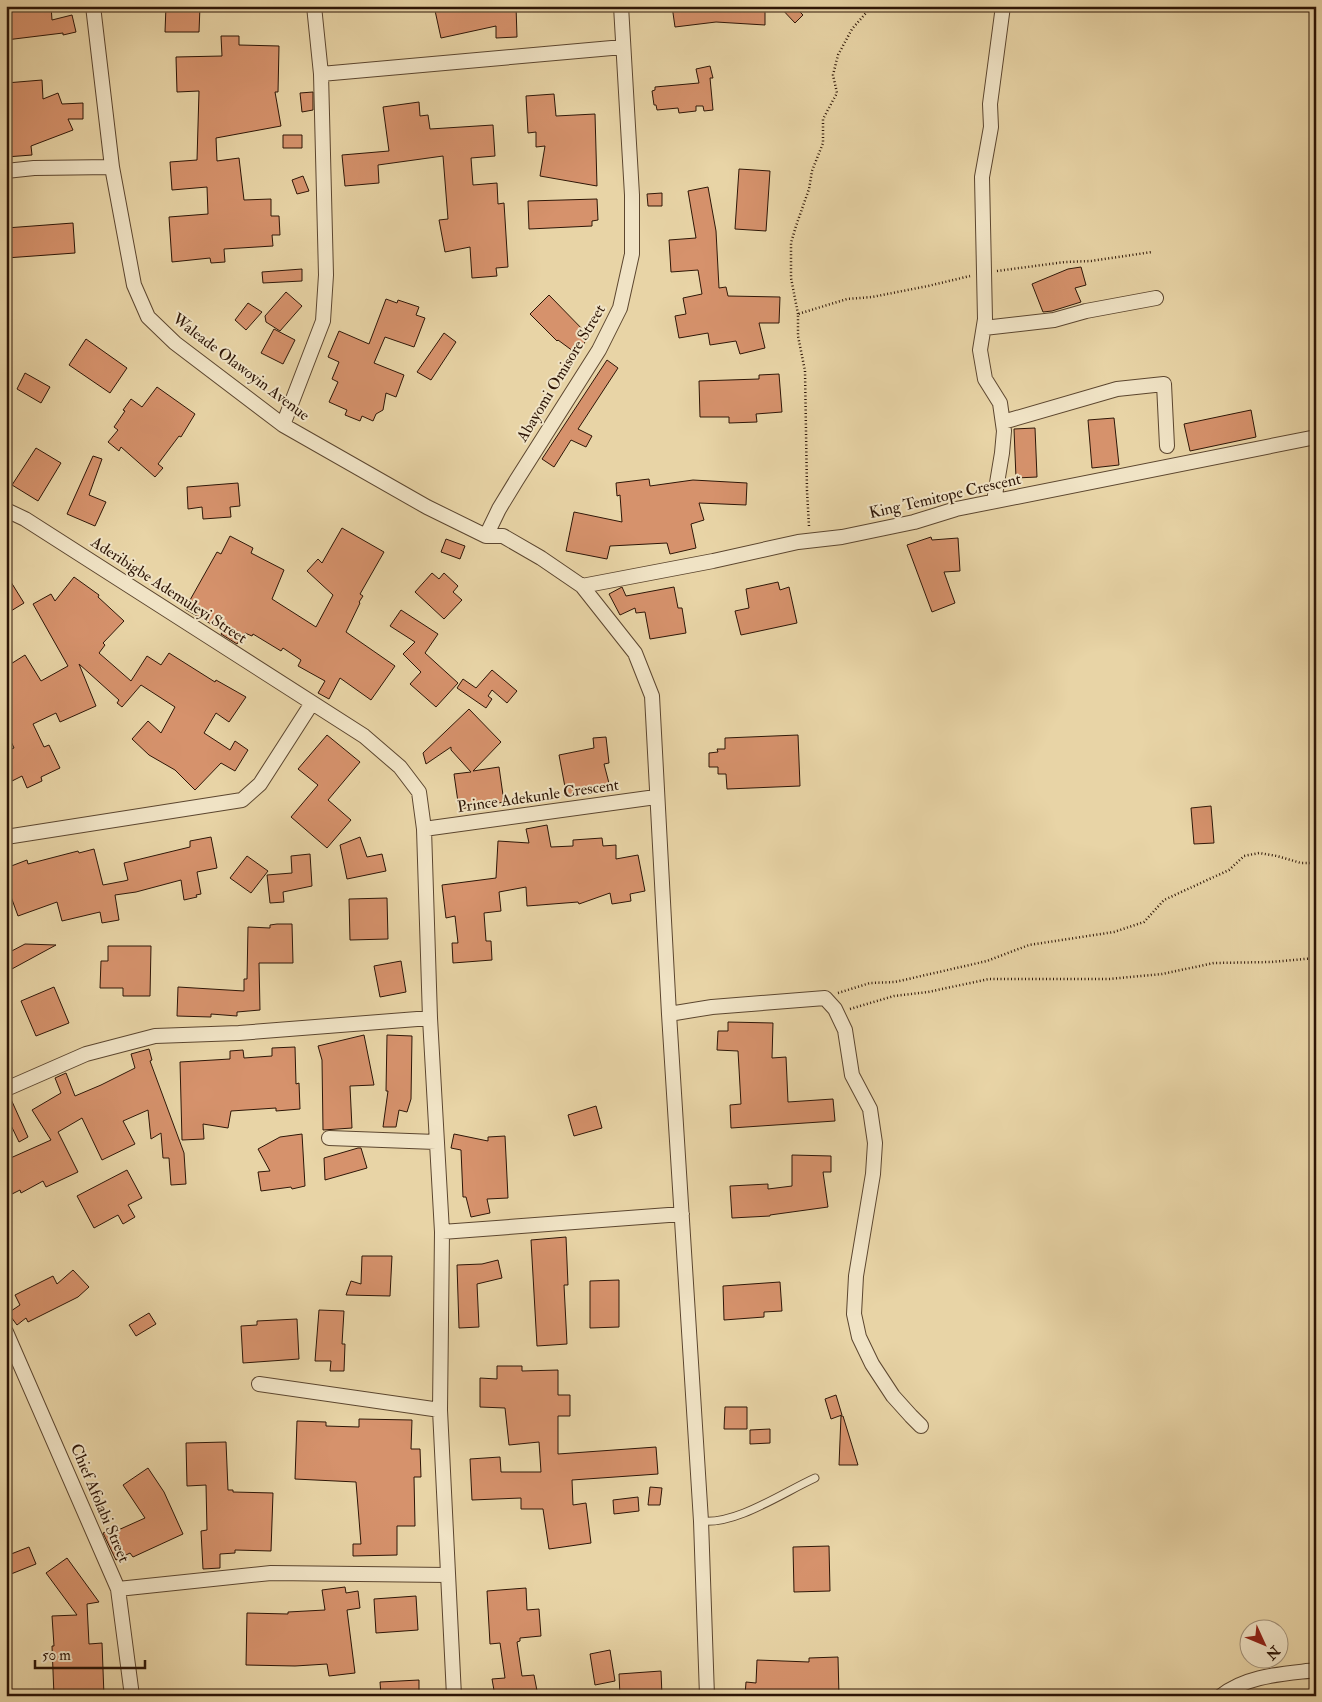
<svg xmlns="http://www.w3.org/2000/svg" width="1322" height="1702" font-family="'IM FELL Double Pica',serif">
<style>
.building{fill:#d6926c;stroke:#2e1607}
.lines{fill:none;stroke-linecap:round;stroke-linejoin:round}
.service-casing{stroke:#5c462f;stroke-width:9}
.minor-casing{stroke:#5c462f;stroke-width:16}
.path{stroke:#2e1607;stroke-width:2.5;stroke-dasharray:1 2.5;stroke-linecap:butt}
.service{stroke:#f0e3c5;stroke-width:7}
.minor{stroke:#f0e3c5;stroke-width:14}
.labels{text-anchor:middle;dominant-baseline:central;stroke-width:4;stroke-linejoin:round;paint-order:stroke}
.street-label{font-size:16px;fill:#2e1607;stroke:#f0e3c5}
</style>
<rect width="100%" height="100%" fill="#e8d4a6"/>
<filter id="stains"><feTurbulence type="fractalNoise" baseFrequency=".004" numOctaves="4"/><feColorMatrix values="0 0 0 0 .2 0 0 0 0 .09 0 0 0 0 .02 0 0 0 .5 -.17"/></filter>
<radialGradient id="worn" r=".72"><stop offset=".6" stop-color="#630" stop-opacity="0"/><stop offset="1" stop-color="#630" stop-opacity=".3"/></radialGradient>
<path class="building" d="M38 6H51L52 20 72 15 76 32 63 35V33L6 40V10Z
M166 6H200L199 32H165Z
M434 6H516L517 37 496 38V26L441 38Z
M672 6H765V25L716 22 675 27Z
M779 6H794L803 15 795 23Z
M221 36H239V45L279 46 278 92H275L281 126 216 138 217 161 239 158 244 200 271 199V216H279L280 235H272L273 246 224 249 225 262 211 263 210 258 172 262 169 217 208 214 207 187 172 190 170 162 197 160 199 91 177 92 176 57 222 56Z
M710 66 713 78H710L713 110 704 111 703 106H696V111L679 113 678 108 657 110 656 105H654L652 91 655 90V87L699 83 696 69Z
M42 80 43 99 58 93 62 104 83 103V119H68L73 130 31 146 32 155 6 157V83Z
M313 92V110L302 112 300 93Z
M554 94 556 116 595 114 597 186 540 176 545 146 536 147V132L528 133 526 96Z
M419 102 420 116 428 115 430 129 493 125 495 156 471 158 473 185 497 183 498 204 504 203 508 267 496 268 497 276 472 278 470 247 445 252 439 220 448 219 443 156 378 165 379 183 345 186 342 155 389 151 383 107Z
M283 135H302V148H283Z
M739 169 770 171 766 231 735 229Z
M303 176 309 191 297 194 292 180Z
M708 187 716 231 719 288 726 287 728 296 780 297 779 323H759L765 348 740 354 736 341 710 345 708 333 679 338 675 316 686 314 683 298 702 294 698 270 671 272 669 240 696 238 688 191Z
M662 193V206H648L647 194Z
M597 199 598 220 592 221V226L529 229 528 201Z
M73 223 75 253 6 258V228Z
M1081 267 1086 285 1075 288 1081 302 1052 311 1043 312 1032 284 1068 269Z
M302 269V281L263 283 262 272Z
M286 292 302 306 280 331 266 322 265 316Z
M549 295 589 336 577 354 558 340 557 341 530 314Z
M386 299 397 303 398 300 419 307 416 315 425 318 414 347 385 337 374 363 404 375 396 397 386 393 383 410 376 414 373 421 362 416 360 421 345 415 347 410 329 402 338 382 332 379 339 362 328 357 339 331 369 344Z
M248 303 262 312 246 330 235 320Z
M274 329 295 340 283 364 261 353Z
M444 333 456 342 431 380 417 372Z
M86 339 127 368 110 393 69 365Z
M607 360 618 368 578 429 592 436 586 447 571 440 554 467 542 459Z
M25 373 50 387 41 403 17 389Z
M779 374 782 412 756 414 757 422 729 423V417H700L699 381 759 379V375Z
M157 387 195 414 181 437 179 436 158 464 163 468 155 477 121 447 119 451 108 442 118 430 114 427 125 411 123 410 131 399 142 407Z
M1251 410 1256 437 1190 451 1184 424Z
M1114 418 1119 465 1092 468 1088 420Z
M1035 428 1037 477 1016 478 1014 429Z
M36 448 61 463 38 501 12 485Z
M93 456 102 459 89 495 106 502 95 526 67 514Z
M649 479 650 486 693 480 747 483 746 505 699 503 704 520 691 524 696 548 670 554 667 543 610 546 607 559 566 551 574 512 622 522 620 495 617 496 616 483Z
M238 483 240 506 230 507 231 517 203 519 202 507 188 509 187 487Z
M342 528 384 552 360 594 363 596 359 602 360 603 346 632 395 666 371 700 340 678 329 699 318 693 325 681 298 666 301 660 283 648 281 651 253 634 252 636 245 633 237 644 221 634 223 631 185 609 217 552 221 554 230 536 253 548 251 553 284 570 272 599 316 627 333 595 307 571 318 559 322 563Z
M931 537 932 540 958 538 960 571 944 572 955 603 932 612 907 545Z
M446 539 465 546 460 559 441 552Z
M432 573 439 579 444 573 458 586 453 592 462 600 444 619 415 592Z
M6 574 24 603 6 614Z
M74 577 99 595 98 597 124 621 103 643 105 645 99 653 131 681 147 656 161 665 169 653 215 682 216 680 246 697 229 722 216 713 204 733 230 750 235 741 248 750 235 771 221 763 195 790 175 770 149 755 132 739 148 721 161 733 175 707 141 685 122 707 117 703 119 700 79 664 96 706 60 722 56 713 33 724 44 747 49 745 60 768 41 777 42 781 27 788 22 776 10 782 6 774V751L14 748 6 731V667L25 655 41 681 68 666 33 604 51 594 55 601Z
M778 582 780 590 789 587 797 623 741 635 735 611 749 608 746 589Z
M622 587 626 596 674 587 678 608H682L686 633 650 639 645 612 636 613 635 608 620 615 609 594Z
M401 610 438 634 425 653 458 683 436 707 410 684 421 672 403 654 415 642 390 626Z
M492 670 517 691 507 703 492 690 488 696 492 699 486 708 457 688 463 679 476 688Z
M469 709 501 742 473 771 499 767 504 802 459 809 454 774 471 772 451 750V747L426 764 423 753Z
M327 735 360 762 328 800 351 820 327 848 291 817 318 785 298 769Z
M798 735 800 786 727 789 726 774H718V767H709V753L718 752 717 749H725V738Z
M606 737 609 763 604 764 611 791 564 796 565 787 559 755 594 748 593 738Z
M1211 806 1214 843 1194 844 1191 808Z
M547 825 551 847 573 846V840L602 838 603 846 616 845V859L638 855 645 891 630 894 631 901 612 904 610 893 579 904 578 902 527 906 526 887 499 892 501 911 484 913 486 941H491L492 960 453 963 452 943H458L455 916 446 918 442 885 496 878 498 841 529 843 526 829Z
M211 837 217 868 197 872 201 894 196 895 197 897 184 900 181 880 136 892 115 895 119 920 102 923 100 912 62 921 57 902 18 916 6 883V868L27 860 28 864 78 851 79 853 94 849 103 885 124 881 128 880 124 863 190 847V841Z
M360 837 367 857 382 854 386 871 347 879 340 845Z
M310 854 312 886 283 892 284 902 270 903 267 875 292 873 291 856Z
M247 856 268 871 251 893 230 878Z
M387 898 388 939 350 940 349 899Z
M277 924H292L293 963H259L260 1010 237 1012V1016L211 1014V1017L177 1016 178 987 244 991V979H247L248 927 270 928V925Z
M25 944 56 945 10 970 6 964V954Z
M108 946H151L150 996H123V988H100L101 961H108Z
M401 961 406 992 380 997 374 966Z
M54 987 69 1023 36 1036 21 1001Z
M728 1022 773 1023 772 1058 786 1057 788 1102 833 1099 835 1121 731 1128 730 1105 741 1104 738 1051 717 1050 718 1031H728Z
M364 1035 374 1085 350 1086 352 1128 323 1130 322 1060 318 1046Z
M387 1035 412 1036 411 1099 407 1112 399 1110 396 1127H383L388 1091H386Z
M295 1047 296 1084 299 1083 300 1109 276 1111V1108L231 1111 228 1128 203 1124 204 1139 182 1140 180 1062 230 1059V1051L243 1050 244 1058 272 1056V1048Z
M149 1049 152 1060 150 1061 184 1153 186 1184 171 1185 169 1158H163L161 1133 151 1139 148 1110 123 1121 135 1144 102 1160 82 1118 58 1132 78 1172 46 1187 43 1181 21 1193 20 1190 6 1197V1160L51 1140 32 1110 61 1093 55 1078 66 1073 75 1096 101 1085 135 1068 131 1054Z
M10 1097 28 1137 19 1142 6 1115V1098Z
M596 1106 602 1128 574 1136 568 1115Z
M302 1134 305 1186 292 1189 291 1187 261 1191 258 1172 270 1171 258 1149 280 1137Z
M454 1134 488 1141V1137L505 1136 508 1198 487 1199 490 1213 471 1217 466 1197H463L461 1150 451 1148Z
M358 1148H361L367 1168 325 1180 324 1158Z
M792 1155 831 1156V1172H823L828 1207 770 1215V1216L732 1218 730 1186 768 1184V1189L792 1186Z
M127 1170 142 1198 128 1205 135 1217 123 1224 118 1215 94 1228 77 1196Z
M566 1237 568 1285H564L567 1344 537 1346 531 1240Z
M362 1256H392L390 1296 346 1295 351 1281 361 1284Z
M498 1260 502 1278 477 1284 479 1327 459 1328 457 1265 482 1264Z
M73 1270 89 1287 78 1297 28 1322 26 1318 17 1325 8 1313 20 1305 15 1295 53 1276 57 1284Z
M619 1280V1327L590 1328V1281Z
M780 1282 782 1311 764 1312V1317L724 1320 723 1286Z
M319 1310 344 1311 342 1344H345L344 1371H330L331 1361H315Z
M149 1313 156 1324 136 1336 129 1325Z
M297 1319 299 1359 243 1363 241 1326 257 1325V1321Z
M497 1366H522V1371L558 1370V1395H570V1416H558V1454L656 1447 658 1474 572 1480 573 1505 586 1503 591 1543 549 1549 543 1509H521V1498L472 1500 470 1459 500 1457 501 1472H541L539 1442 509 1445 505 1408 480 1407V1378L497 1379Z
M836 1395 842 1415 831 1419 825 1399Z
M725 1407H747V1429H724Z
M841 1416H843L858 1465H839Z
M359 1419 412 1420 411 1449H420L421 1477H414L415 1526H397V1555L353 1556V1544H361L356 1482 295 1479 297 1421 326 1422V1426L359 1427Z
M770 1429V1443L750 1444V1430Z
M226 1442 228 1490H233V1492L273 1493 271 1551 235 1550V1553L220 1554V1568L203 1569 201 1531 207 1530 206 1485 187 1486 186 1443Z
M148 1468 164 1492 183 1534 133 1557 130 1553 116 1560 103 1533 115 1528 116 1531 145 1518 123 1485Z
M650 1487 662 1488 660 1505H648Z
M638 1497 639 1511 614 1514 613 1500Z
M829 1546 830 1591 794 1592 793 1547Z
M29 1547 36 1564 11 1574 6 1563V1556Z
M67 1558 99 1602 87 1604 89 1644 102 1643 104 1696H54L52 1646H54L52 1616 77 1615 46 1573Z
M345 1587 346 1593 358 1591 360 1608 347 1610 355 1673 329 1676 327 1664 295 1666 246 1665 247 1613 288 1614V1612L325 1610 322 1590Z
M526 1588 527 1610 539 1609 541 1636 520 1638V1641L517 1642 522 1676 534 1675 538 1696H495L492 1679 505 1678 500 1643 490 1644 487 1591Z
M416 1596 418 1630 376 1633 374 1599Z
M610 1650 615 1681 595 1685 590 1654Z
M838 1657 839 1696H745L746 1682 756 1683 757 1660 809 1662V1658Z
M661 1671 662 1696H620L619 1674Z
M419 1680V1696H381L380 1682Z"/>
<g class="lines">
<g class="service-casing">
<path id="service" d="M701 1521C736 1525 782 1493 815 1478"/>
</g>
<g class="minor-casing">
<path id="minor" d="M93 6 112 167 134 285 148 317 175 343 283 425 427 507 486 536H503L541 558 582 586 635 653 652 696 669 1014 701 1521 707 1696
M321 74 623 47
M6 171 34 168 112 167
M984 328 1054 320 1086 311 1156 298
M1003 422 1117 389 1164 384 1167 446
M283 425 323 321 326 275 321 74 314 6
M994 501 1002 453 1004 431 1000 403 985 379 980 350 985 319 982 177 991 127 990 104 1003 6
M6 510 25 519 364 736 400 767 419 792 424 829 430 1018 442 1232 440 1410 454 1696
M486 536 499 509 516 481 599 350 620 308 632 254V195L621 6
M582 586 713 561 798 542 842 537 914 522 956 509 1316 437
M424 829 656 797
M6 837 242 800 260 784 312 703
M669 1014 712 1007 825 998 835 1009 845 1030 852 1075 870 1109 875 1143 873 1174 856 1276 854 1314 859 1337 872 1364 893 1396 911 1416 921 1426
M6 1089 86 1054 155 1036 239 1033 430 1018
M329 1138 436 1142
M442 1232 682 1214
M6 1332 118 1589 132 1696
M259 1384 440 1410
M118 1589 271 1573 447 1575
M1221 1696C1247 1675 1284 1674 1316 1670"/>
</g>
<path class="path" d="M997 271 1065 262 1091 261 1152 252
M798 314 791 278V243L796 226 809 189 812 171 823 143V119L837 93 833 75 838 55 852 29 872 6
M809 526 807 491 805 371 798 336V314L847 299 872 297 928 286 970 276
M838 993 870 983 895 982 987 961 1029 945 1114 932 1144 922 1164 900 1229 870 1244 856 1259 853 1277 856 1301 863H1316
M850 1009 894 996 928 992 989 979H1109L1162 974 1214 963 1271 962 1316 958"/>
<use href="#service" class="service"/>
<use href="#minor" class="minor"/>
</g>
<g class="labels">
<g class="street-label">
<text transform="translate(241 367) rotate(37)">Waleade Olawoyin Avenue</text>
<text transform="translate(561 373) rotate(-59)">Abayomi Omisore Street</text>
<text transform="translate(945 496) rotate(-13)">King Temitope Crescent</text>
<text transform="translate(169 590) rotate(33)">Aderibigbe Ademuleyi Street</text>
<text transform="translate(538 796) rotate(-8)">Prince Adekunle Crescent</text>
<text transform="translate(100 1503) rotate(67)">Chief Afolabi Street</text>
</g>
</g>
<rect width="1322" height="1702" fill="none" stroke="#e8d4a6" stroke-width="25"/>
<rect x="8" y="8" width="1307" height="1687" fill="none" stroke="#2e1607" stroke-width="2.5"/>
<rect x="12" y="12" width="1297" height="1677" fill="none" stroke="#2e1607"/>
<g transform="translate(1264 1644) rotate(134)"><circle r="24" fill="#f0e3c5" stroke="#a29179"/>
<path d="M0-4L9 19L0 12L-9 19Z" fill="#8f2418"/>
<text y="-8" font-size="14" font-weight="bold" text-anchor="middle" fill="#2e1607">N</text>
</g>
<path d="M35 1660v8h110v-8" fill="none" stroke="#2e1607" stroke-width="2.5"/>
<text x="42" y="1660" font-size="15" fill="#2e1607" stroke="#f0e3c5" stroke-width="4" paint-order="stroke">50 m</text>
<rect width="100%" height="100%" filter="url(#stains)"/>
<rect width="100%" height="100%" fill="url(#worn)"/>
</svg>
